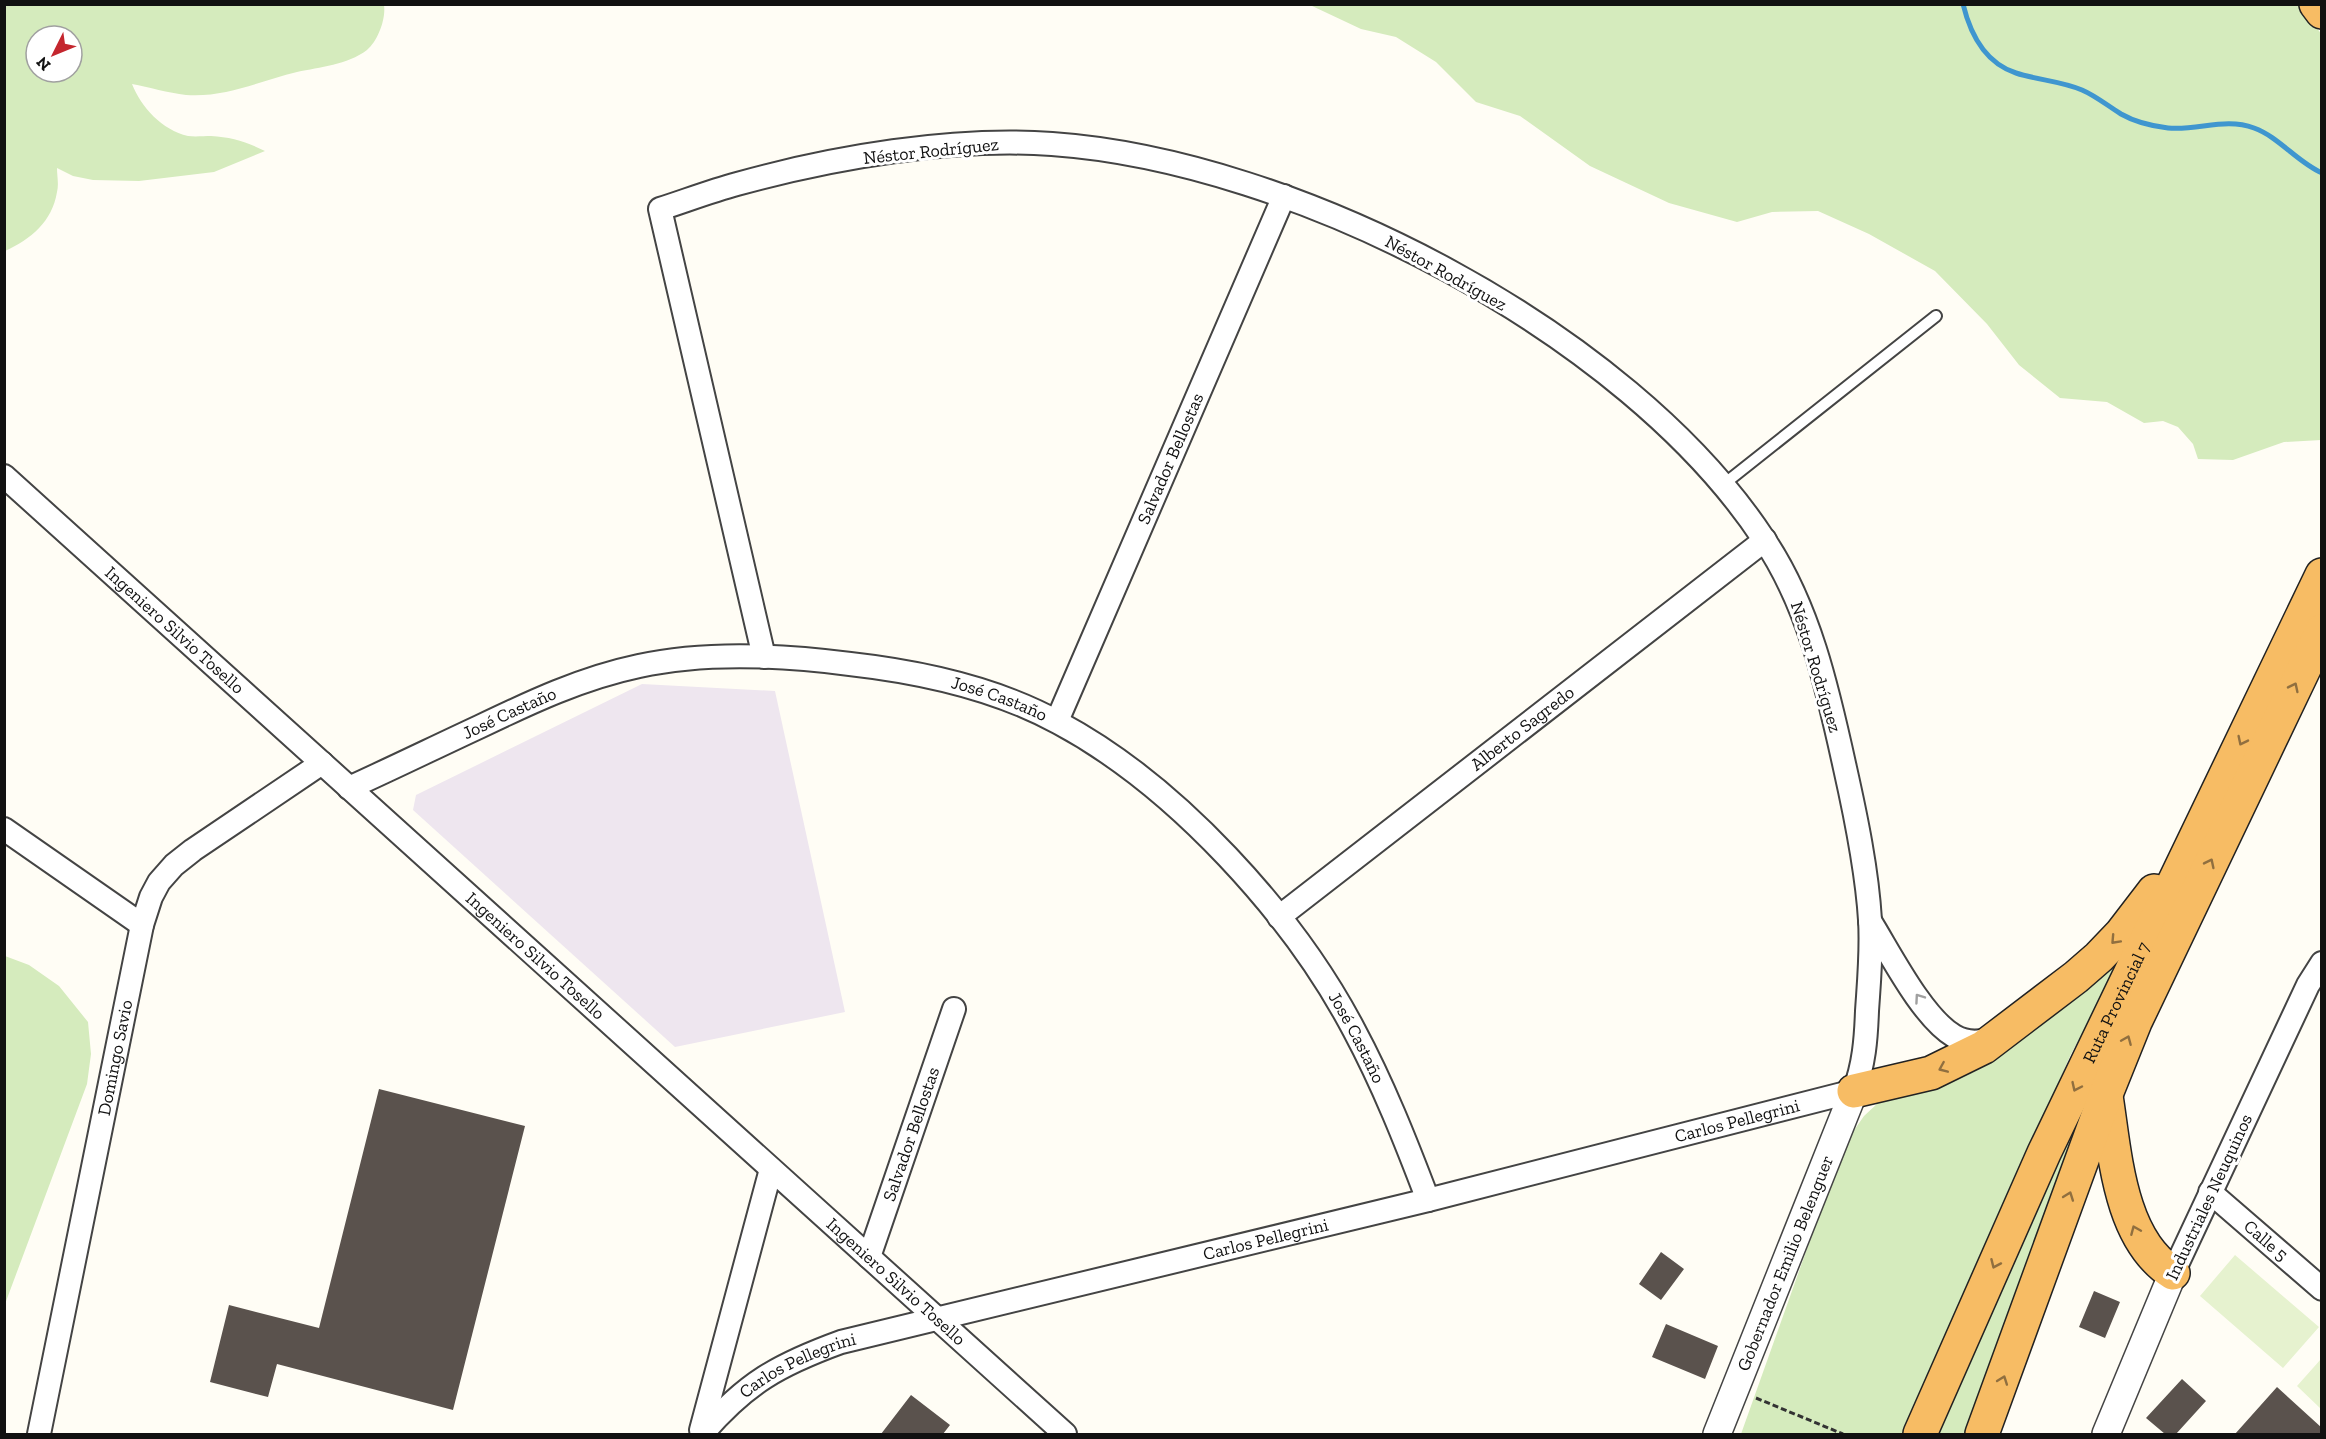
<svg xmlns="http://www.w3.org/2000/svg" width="2326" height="1439" font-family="'Zilla Slab',serif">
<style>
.industrial{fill:#eee6ef}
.green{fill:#d5ebbd;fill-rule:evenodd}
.pitch{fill:#e6f2cf}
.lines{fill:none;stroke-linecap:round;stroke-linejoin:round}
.stream{stroke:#3f96cf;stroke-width:5}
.building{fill:#5a524d}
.service-casing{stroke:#444;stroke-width:14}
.minor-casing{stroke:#444;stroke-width:26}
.tertiary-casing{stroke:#444;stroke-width:30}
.trunk-casing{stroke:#222;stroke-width:36}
.path{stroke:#333;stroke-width:3;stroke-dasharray:6 3;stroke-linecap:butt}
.service{stroke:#fff;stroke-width:10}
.minor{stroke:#fff;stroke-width:22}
.tertiary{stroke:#fff;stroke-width:27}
.trunk{stroke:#f7bc64;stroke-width:33}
.oneway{stroke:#906f3f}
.oneway2{stroke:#a0a0a0}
.labels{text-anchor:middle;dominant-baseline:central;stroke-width:6;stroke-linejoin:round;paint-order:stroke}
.street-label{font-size:18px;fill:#111;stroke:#fff}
</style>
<rect width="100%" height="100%" fill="#fffdf5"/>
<path class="industrial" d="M642 684 775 691 845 1012 675 1047 413 810 416 795Z"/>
<path class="green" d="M384 5C386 19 378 41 367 50 347 65 320 67 297 72 260 81 225 98 186 95 168 93 149 87 132 84 141 107 162 130 188 136 195 137 204 136 211 136 231 137 247 142 265 151L214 172 139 181 93 180 73 176 57 168C57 176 59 184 57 192 52 222 31 239 5 251V5ZM36 36H72V72H36Z
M1310 5H2300L2322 35 2321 440 2284 442 2233 460 2198 459 2193 444 2178 427 2163 421 2144 423 2107 402 2060 398 2019 365 1987 324 1935 271 1869 234 1818 211 1772 212 1737 222 1669 203 1590 166 1520 116 1476 102 1436 62 1396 37 1361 29Z
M2130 944 2071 1054 1905 1434H1741L1839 1159 1848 1139 1864 1116 1878 1103 1931 1089 1999 1055 2025 1037Z
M5 956 29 965 59 986 88 1022 91 1054 87 1084 5 1304Z
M2135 992 1975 1434H1935L2019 1238Z"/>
<path class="pitch" d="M2235 1255 2319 1327 2283 1368 2200 1296Z
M2321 1359V1409L2297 1386Z"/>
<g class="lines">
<path class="stream" d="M1963 4C1970 33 1985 63 2016 73 2037 80 2061 81 2082 90 2096 96 2108 106 2121 114 2135 122 2151 126 2168 128 2198 131 2225 117 2254 128 2279 137 2297 162 2322 173"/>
</g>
<path class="building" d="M379 1089 525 1126 453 1410 277 1364 268 1397 210 1382 229 1305 319 1328Z
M1661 1252 1684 1269 1661 1300 1639 1284Z
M2094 1291 2120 1302 2105 1338 2079 1327Z
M1666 1324 1718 1346 1705 1379 1652 1357Z
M2182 1379 2206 1401 2176 1434H2165L2146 1418Z
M2277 1387 2322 1428V1434H2235Z
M911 1395 950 1425 943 1434H881Z"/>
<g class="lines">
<g class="service-casing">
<path id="service" d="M1724 484 1936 316"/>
</g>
<g class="minor-casing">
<g id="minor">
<path id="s1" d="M4 476 1065 1434"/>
<path id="s2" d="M1057 721 1284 196"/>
<path id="s3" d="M349 788C393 768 436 747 479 727 531 702 582 678 639 666 706 651 781 655 850 664 921 672 996 688 1059 723 1175 785 1293 914 1354 1030 1383 1084 1406 1142 1428 1200"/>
<path d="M4 829 142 925"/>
<path id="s4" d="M1279 917 1765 540"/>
<path d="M1870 921C1890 953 1922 1017 1954 1036 1966 1043 1978 1043 1990 1039"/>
<path id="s5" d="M2210 1192 2322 1289"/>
<path id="s6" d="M869 1257 954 1009"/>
<path d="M2173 1273 2308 985 2322 963"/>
<path d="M701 1430 771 1169"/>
<path id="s7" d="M39 1434 142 925 151 897 159 882 174 865 193 850 322 763"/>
<path id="s8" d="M702 1434C746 1383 778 1365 841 1342L1428 1200 1854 1091C1864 1065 1866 1039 1867 1011 1869 981 1872 950 1870 920 1867 870 1856 817 1845 768 1828 690 1809 605 1763 538 1627 332 1295 161 1052 144 952 137 834 157 737 184 711 191 685 201 660 209L764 657"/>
</g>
</g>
<g class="tertiary-casing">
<g id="tertiary">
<path id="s9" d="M1717 1434 1854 1091"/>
<path d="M2106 1434 2173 1273"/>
</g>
</g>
<g class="trunk-casing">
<g id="trunk">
<path d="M2316 4 2322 12"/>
<path d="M1854 1091 1931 1073 1984 1047 2076 977 2099 957 2121 934 2154 891"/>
<path d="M2106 1096C2115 1153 2119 1239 2173 1273"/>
<path id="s10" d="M1920 1434 2044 1153 2322 575"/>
<path d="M1982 1434 2106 1094 2135 1022 2322 631"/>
</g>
</g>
<path class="path" d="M1756 1398 1843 1434"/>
<use href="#service" class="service"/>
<use href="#minor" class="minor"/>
<use href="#tertiary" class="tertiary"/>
<use href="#trunk" class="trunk"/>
</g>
<defs><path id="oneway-chevron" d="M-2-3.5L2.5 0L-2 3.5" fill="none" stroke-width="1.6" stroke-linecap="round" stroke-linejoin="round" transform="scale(1.5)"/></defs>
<g class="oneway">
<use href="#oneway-chevron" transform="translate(2294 687) rotate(-64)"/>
<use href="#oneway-chevron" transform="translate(2242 741) rotate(116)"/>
<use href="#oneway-chevron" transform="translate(2210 863) rotate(-64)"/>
<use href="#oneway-chevron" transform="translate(2115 940) rotate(133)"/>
<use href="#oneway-chevron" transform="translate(2127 1040) rotate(-67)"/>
<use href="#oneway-chevron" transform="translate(1943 1068) rotate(157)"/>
<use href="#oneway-chevron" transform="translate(2076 1087) rotate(115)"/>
<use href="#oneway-chevron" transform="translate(2069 1196) rotate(-70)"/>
<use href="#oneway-chevron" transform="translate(2135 1230) rotate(-113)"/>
<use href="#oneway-chevron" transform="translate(1995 1264) rotate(114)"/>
<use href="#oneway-chevron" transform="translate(2003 1380) rotate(-70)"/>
</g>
<use class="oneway2" href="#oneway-chevron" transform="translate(1919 998) rotate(-125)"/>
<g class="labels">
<g class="street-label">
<text transform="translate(931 151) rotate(-6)">Néstor Rodríguez</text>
<text transform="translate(1446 273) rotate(29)">Néstor Rodríguez</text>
<text stroke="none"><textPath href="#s2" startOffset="286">Salvador Bellostas</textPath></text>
<text stroke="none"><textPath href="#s1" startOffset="230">Ingeniero Silvio Tosello</textPath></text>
<text transform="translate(1816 667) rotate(73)">Néstor Rodríguez</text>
<text stroke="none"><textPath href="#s3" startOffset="681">José Castaño</textPath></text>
<text stroke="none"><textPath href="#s3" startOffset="177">José Castaño</textPath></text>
<text stroke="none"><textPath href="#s4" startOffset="308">Alberto Sagredo</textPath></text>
<text stroke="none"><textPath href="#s1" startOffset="716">Ingeniero Silvio Tosello</textPath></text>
<text stroke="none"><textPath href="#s10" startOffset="474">Ruta Provincial 7</textPath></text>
<text stroke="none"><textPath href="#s3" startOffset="1185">José Castaño</textPath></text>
<text stroke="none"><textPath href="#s7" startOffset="384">Domingo Savio</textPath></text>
<text stroke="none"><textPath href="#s8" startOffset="1092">Carlos Pellegrini</textPath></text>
<text stroke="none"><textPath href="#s6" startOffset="130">Salvador Bellostas</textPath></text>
<text transform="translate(2209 1197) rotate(-65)">Industriales Neuquinos</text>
<text stroke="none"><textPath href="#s8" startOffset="606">Carlos Pellegrini</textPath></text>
<text stroke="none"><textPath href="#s5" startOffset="74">Calle 5</textPath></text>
<text stroke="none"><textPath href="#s9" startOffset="184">Gobernador Emilio Belenguer</textPath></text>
<text stroke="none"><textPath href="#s1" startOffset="1202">Ingeniero Silvio Tosello</textPath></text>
<text stroke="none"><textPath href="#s8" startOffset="120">Carlos Pellegrini</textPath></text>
</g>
</g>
<rect width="2326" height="1439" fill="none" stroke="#111111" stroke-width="12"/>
<g transform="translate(54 54) rotate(227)"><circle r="28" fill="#ffffff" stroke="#a0a0a0" stroke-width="1.5"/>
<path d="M0-4.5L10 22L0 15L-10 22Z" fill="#c4262e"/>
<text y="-9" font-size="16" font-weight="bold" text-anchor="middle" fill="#111111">N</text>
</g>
</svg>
